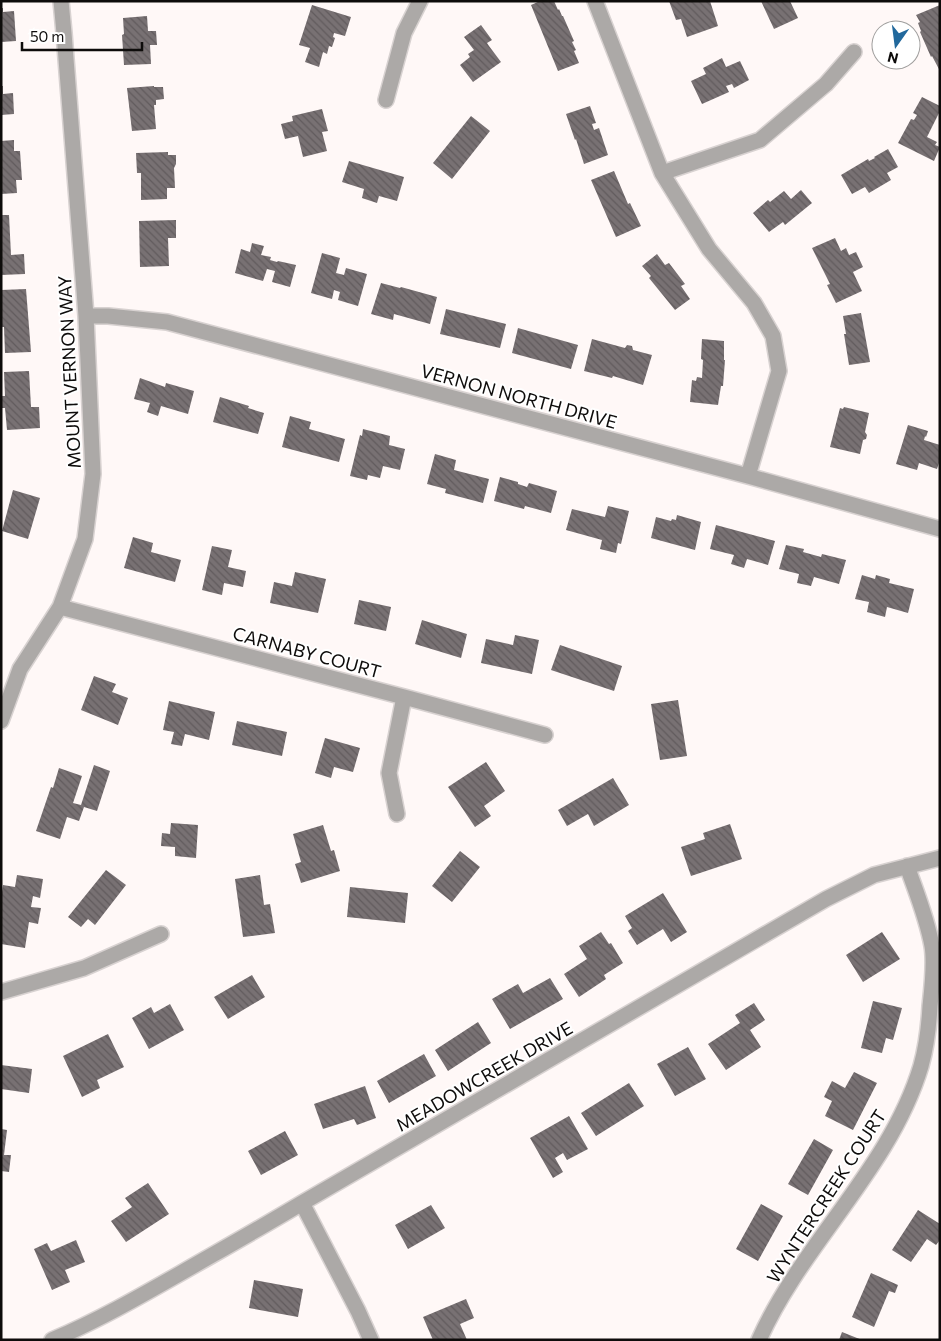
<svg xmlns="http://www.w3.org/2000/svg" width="941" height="1341" font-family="Commissioner,sans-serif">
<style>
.building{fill:url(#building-back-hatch)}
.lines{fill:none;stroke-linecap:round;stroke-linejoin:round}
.minor-casing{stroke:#d8d2d1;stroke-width:18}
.minor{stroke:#aca9a7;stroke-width:15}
.labels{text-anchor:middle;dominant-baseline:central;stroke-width:4;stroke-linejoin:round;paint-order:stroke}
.street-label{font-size:18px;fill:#0e0c0b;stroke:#fff}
</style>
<defs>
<pattern id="building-back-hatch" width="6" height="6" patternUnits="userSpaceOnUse" patternTransform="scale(1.25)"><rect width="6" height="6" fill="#787173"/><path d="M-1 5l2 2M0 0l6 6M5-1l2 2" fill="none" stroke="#615b5d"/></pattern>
</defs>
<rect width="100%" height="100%" fill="#fff8f7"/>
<path class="building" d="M540 1H554L558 10 559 9 562 16H563L574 41 572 42 576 50 574 51 579 63 558 71 531 5Z
M669 1H710L718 26 687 37 681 19 676 20Z
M761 1H790L798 18 774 29Z
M312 5 351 17 345 36 334 33 333 37 335 38 332 47 329 46 327 54 323 52 319 67 305 62 310 48 299 45Z
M940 5V71L932 56 931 57 920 32 921 31 918 23 920 22 916 15Z
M1 8H3V12L14 11 16 41 1 42Z
M147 16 148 31H156L157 45H150L151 64 124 65 122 35 124 34 123 18Z
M481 25 492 40 487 43 489 46 501 62 473 82 460 65 470 57 468 54 474 50 464 37Z
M722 58 726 67 740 61 749 80 734 88 732 84 726 86 729 92 702 104 691 81 706 74 703 68Z
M1 86H3V94L13 93 14 114 1 115Z
M154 86V87H163L164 99 156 100V105H154L156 129 132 131 127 88Z
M922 97 940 106V111L927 137 937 142 935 145 940 147 934 161 898 143 911 119 914 120 917 115 913 113Z
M590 106 596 123 592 124 594 130 599 128 608 155 584 164 576 139 575 140 566 114Z
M322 109 328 131 322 132 327 151 303 157 298 136 285 139 281 124 293 121 292 116Z
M471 116 490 131 452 179 433 163Z
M14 140V151H20L22 180H16L17 193 1 194V141Z
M888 149 898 167 887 173 891 180 869 193 865 187 852 194 841 175 868 159 869 161 875 158 874 157Z
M168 152V155H176V164L174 168 175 188H167V199L141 200V173H137L136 153Z
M349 161 404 177 397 201 379 196 377 203 362 198 364 189 342 182Z
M614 171 628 204 630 203 641 226 616 237 591 180Z
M801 190 812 203 785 225 783 222 769 232 753 213 768 200 770 202 784 191 791 199Z
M1 215H9L11 255 24 254 25 274 1 275Z
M176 220V238H168L169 266 140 267 139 221Z
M835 238 841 251 846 248 849 255 856 252 863 267 853 272 862 291 836 303 827 285 830 284 812 248Z
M252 243 264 246 261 255 271 257 270 260 277 262 278 261 296 265 290 287 272 282 275 271 267 269 263 281 235 273 241 249 250 252Z
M322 253 340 258 336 273 344 275 346 268 367 274 358 306 338 300 340 292 334 290 332 299 311 293Z
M657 254 665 265 669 263 685 284 681 286 690 299 675 310 649 278 651 276 642 266Z
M381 283 400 288 401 287 437 297 430 324 394 314 393 320 371 314Z
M26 289 31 352 5 353 4 327H1V290Z
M446 309 506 324 500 348 440 334Z
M861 313 870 362 849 365 844 334H846L843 316Z
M518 328 578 345 571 369 512 353Z
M592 339 625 348 627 345 632 346 633 350 652 355 643 385 613 376 612 378 584 371Z
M702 339 724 341V360H725L723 386H721L718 405 690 402 692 380 696 381 697 377 702 378 703 360 701 359Z
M29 371 31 407H39L40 428 7 430 5 408H1V396H5L4 372Z
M140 378 165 387 166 383 194 391 188 414 161 406 158 416 147 412 150 403 134 399Z
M220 397 249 406 248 408 264 413 258 434 213 422Z
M844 407 869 413 865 432 867 435 866 439 863 440 860 454 830 447 840 408 843 409Z
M290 416 311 422 309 429 345 439 339 462 282 447Z
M908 425 928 431 926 437 925 436 924 440 940 445V460L937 469 919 463 917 470 896 464Z
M363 429 390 436 389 445 405 449 400 470 383 466 380 478 368 475 367 480 350 476 360 435 362 436Z
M435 454 456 460 454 470 489 479 483 503 445 493 446 489 427 484Z
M500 477 518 482V484L527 487 529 483 557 491 551 513 525 506 524 509 494 501Z
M13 490 40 498 28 539 2 531Z
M608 506 629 511 621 544 618 543 616 553 600 549 602 540 566 530 572 509 605 517Z
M677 515 701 522 695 550 651 538 656 517 671 521 672 519 676 520Z
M716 525 775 541 768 565 747 559 744 568 731 564 734 555 710 549Z
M133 537 153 543 151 552 181 560 175 582 124 568Z
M786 545 804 549 803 552 821 557 822 554 846 560 839 584 814 577 811 586 797 583 799 574 779 569Z
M212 546 232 550 228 567 246 571 243 587 224 583 222 595 202 590Z
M295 572 326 579 318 613 270 603 274 582 292 586Z
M862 575 875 579 876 575 890 579 889 583 914 589 908 613 887 607 885 617 867 612 869 602 855 599Z
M359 600 391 607 386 631 354 624Z
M422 620 467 634 461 658 415 644Z
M515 635 539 640 532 674 481 663 486 639 513 645Z
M560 645 622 666 614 691 551 670Z
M94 676 116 684 112 692 128 698 118 725 81 710Z
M678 700 687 756 660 760 651 704Z
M169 701 215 712 209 740 185 734 182 746 171 744 174 732 163 730Z
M237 721 287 732 282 756 232 745Z
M325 738 360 748 353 772 334 767 331 778 315 773Z
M486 762 505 791 484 806 491 816 475 827 448 787Z
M94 765 110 771 97 811 84 807 79 821 67 817 60 839 36 831 51 787 53 788 59 768 82 776 73 803 81 805Z
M613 778 629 805 594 826 588 814 567 826 558 810Z
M171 823 198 825 196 858 175 856V847L161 846 162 833 170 834Z
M730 824 742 859 691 876 681 847 705 839 703 833Z
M323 825 331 851 334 850 340 871 301 883 295 864 301 862 293 834Z
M460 851 480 867 452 902 432 886Z
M106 870 126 885 95 925 88 919 81 927 68 917Z
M17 875 43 879 40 898 33 896 31 907 41 908 38 924 29 922 25 948 1 944V899L3 885 15 887Z
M260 875 264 905 270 904 275 933 243 937 235 879Z
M350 887 408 893 405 923 347 917Z
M663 893 687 932 671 942 663 929 637 945 628 931 632 928 625 916Z
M601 932 609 944 611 943 623 963 604 975 606 979 579 997 564 974 587 959 579 946Z
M882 932 900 959 863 982 846 955Z
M252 975 265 997 228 1019 214 997Z
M550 978 563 999 510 1029 492 999 518 984 523 993Z
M873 1001 902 1008 893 1040 886 1038 882 1053 861 1048Z
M754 1003 765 1020 750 1030 761 1047 726 1070 708 1044 740 1023 735 1015Z
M170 1004 184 1030 149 1049 132 1018 151 1007 154 1013Z
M478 1022 491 1043 448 1071 435 1050Z
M108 1034 124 1067 97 1080 100 1088 82 1097 63 1056Z
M688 1047 706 1079 675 1096 657 1064Z
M424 1054 436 1076 389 1103 377 1081Z
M1 1065 32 1069 29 1093 1 1089Z
M854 1072 877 1083 853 1130 825 1116 832 1101 824 1097 832 1081 845 1088Z
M629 1083 644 1106 596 1136 581 1113Z
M365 1086 376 1118 357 1125 354 1119 323 1129 314 1104Z
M569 1116 588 1149 567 1160 563 1153 555 1158 563 1172 553 1178 530 1138Z
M1 1129 7 1130 4 1155H11L9 1172 1 1171Z
M285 1131 298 1155 261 1175 248 1151Z
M814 1139 833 1150 808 1195 788 1184Z
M148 1183 169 1214 126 1242 111 1221 132 1207 125 1198Z
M761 1204 783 1216 758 1261 736 1249Z
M431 1205 445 1228 408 1249 395 1225Z
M918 1210 940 1224V1240L936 1245 927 1239 911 1262 892 1250Z
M76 1240 85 1262 65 1270 70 1282 52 1290 34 1249 47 1243 51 1251Z
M871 1273 898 1285 895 1293 889 1291 874 1327 852 1317Z
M254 1280 303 1289 298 1317 249 1308Z
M466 1299 474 1318 460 1324 467 1340H433L423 1317Z
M842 1332 862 1340H839Z"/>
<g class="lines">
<g class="minor-casing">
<path id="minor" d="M595 1 662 173 709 249 754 303 773 336 779 371 748 476
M386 100 404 33 420 1
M662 173 760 140 826 84 854 52
M86 316H108L167 322 748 476 940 529
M60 607 404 697 545 735
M1 721 20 669 60 607 85 539 93 474 86 316 64 33 61 1
M397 814 389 773 404 697
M1 992 84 968 161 934
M302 1203 358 1311 371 1340
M52 1340C97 1321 139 1297 181 1273 221 1250 262 1227 302 1203L826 899 874 875 940 858
M759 1340C802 1243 890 1169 921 1066 926 1048 929 1025 930 1006 932 988 935 963 932 946 927 918 916 892 907 866"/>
</g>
<use href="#minor" class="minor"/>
</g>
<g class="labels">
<g class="street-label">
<text transform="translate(69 372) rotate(-93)">MOUNT VERNON WAY</text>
<text transform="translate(519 396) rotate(15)">VERNON NORTH DRIVE</text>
<text transform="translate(307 652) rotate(15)">CARNABY COURT</text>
<text transform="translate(484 1076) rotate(-30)">MEADOWCREEK DRIVE</text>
<text transform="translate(826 1196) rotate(-57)">WYNTERCREEK COURT</text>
</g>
</g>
<rect width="941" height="1341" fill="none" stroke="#0e0c0b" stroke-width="5"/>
<g transform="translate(896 45) rotate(194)"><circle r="24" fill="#ffffff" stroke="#9f9e9d"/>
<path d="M0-4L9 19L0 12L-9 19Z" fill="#21689c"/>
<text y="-8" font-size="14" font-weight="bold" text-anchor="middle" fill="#0e0c0b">N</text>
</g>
<path d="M22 42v8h120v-8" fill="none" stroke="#0e0c0b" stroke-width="2.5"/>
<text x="30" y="42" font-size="15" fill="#0e0c0b" stroke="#ffffff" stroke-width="4" paint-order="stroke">50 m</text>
</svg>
